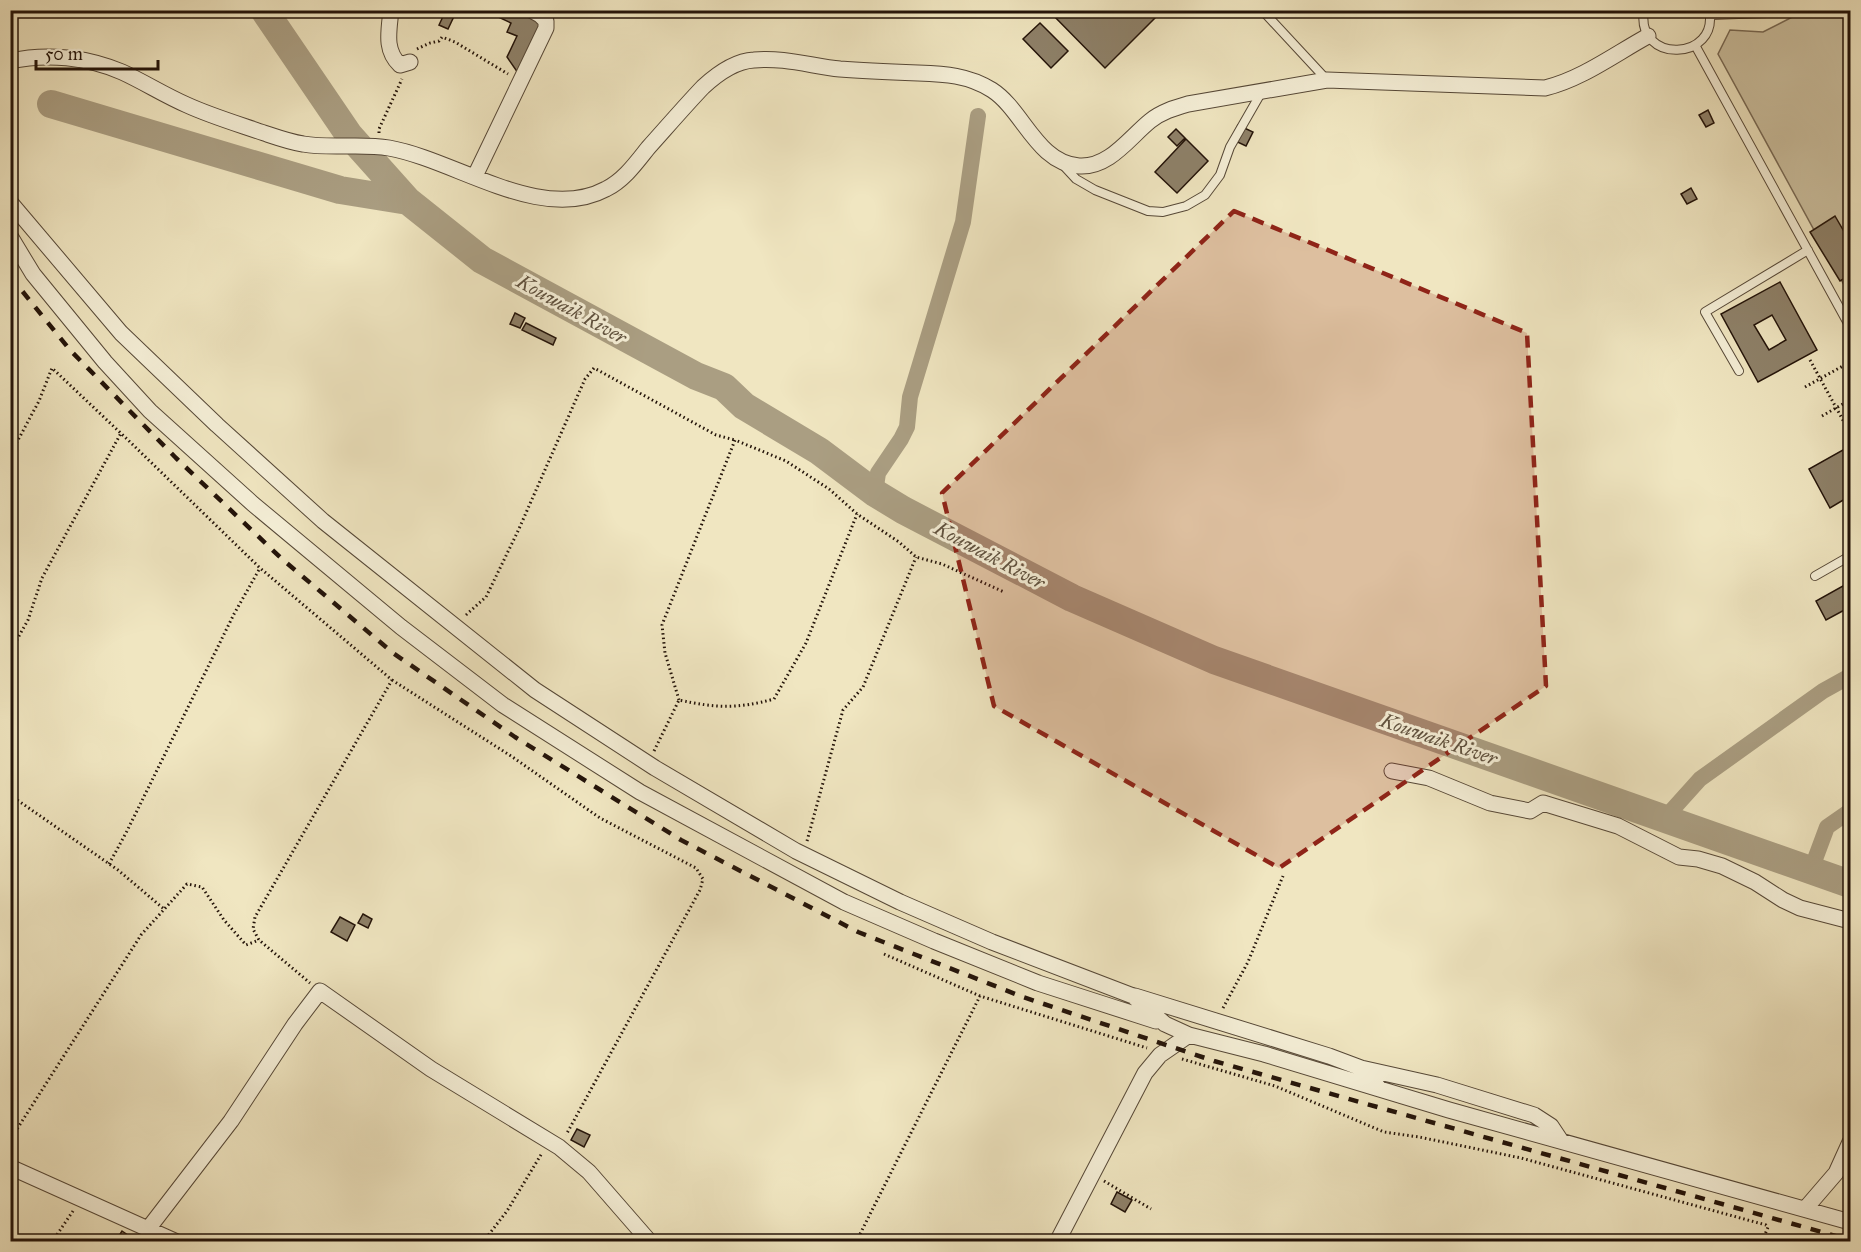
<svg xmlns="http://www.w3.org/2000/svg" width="1861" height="1252" font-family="'IM FELL Great Primer',serif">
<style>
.green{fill:#cdc2a2;stroke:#786a56;stroke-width:1.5}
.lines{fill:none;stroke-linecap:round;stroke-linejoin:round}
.canal{stroke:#aa9e82;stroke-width:16}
.river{stroke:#aa9e82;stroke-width:28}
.building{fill:#8e8169;stroke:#231309;stroke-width:1.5;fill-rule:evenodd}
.lane-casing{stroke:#564837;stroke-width:10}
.street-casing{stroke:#564837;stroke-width:17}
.path{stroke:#231309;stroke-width:3;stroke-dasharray:1.5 3;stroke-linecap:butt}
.lane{stroke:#f5efd7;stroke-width:8}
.street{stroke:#f5efd7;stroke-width:15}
.rail{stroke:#231309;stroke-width:4.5;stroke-dasharray:10 10;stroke-linecap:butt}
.marked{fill:#8f2418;fill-opacity:0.2;stroke:#8f2418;stroke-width:4.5;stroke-dasharray:12 8;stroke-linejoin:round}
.labels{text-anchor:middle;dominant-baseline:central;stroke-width:6;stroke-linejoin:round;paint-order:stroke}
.water-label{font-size:20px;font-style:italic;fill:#60523f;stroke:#f5efd7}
</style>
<rect width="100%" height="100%" fill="#f0e6c1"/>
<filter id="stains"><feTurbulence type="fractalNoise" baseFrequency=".00333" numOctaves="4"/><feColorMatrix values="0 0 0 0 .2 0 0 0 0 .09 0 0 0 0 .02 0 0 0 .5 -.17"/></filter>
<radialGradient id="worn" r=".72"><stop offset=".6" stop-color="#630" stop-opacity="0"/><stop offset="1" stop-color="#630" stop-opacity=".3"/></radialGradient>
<path class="green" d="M1804 11H1850V296L1718 54 1730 30 1763 32Z"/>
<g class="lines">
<path class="canal" d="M875 493 878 473 901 439 907 427 910 397 963 222 978 116
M1664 819 1700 779 1823 691 1850 676
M1811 870 1827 827 1850 811"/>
<path class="river" d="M264 10 349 135 408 201 482 260 696 376 724 387 744 406 819 451 875 493 903 510 1072 598 1214 660 1850 884
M51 104 340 190 408 201"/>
</g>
<path class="building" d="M446 10H457L448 29 439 25Z
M493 10H519L542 21 518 73 507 57 517 36 507 32 511 23 492 14Z
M1048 10H1157L1160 13 1105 68Z
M1040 23 1068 51 1051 68 1023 39Z
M1708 110 1714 123 1706 127 1699 115Z
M1238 125 1253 132 1246 146 1231 139Z
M1176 129 1185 138 1177 146 1168 137Z
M1186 139 1208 161 1177 193 1155 172Z
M1691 188 1697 199 1687 204 1681 194Z
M1835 216 1850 242V275L1840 281 1810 232Z
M1780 282 1817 350 1758 382 1721 314ZM1772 315 1786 340 1769 350 1754 325Z
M515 313 525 318 520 328 510 324Z
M526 323 556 338 553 345 522 330Z
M1850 446V496L1830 508 1809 469Z
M1850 582V607L1826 620 1816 601Z
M363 914 372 919 368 928 358 923Z
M340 917 355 925 347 941 331 932Z
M577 1129 590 1135 584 1147 571 1140Z
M1117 1192 1132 1200 1125 1212 1111 1204Z
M122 1231 135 1240 134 1242H115Z"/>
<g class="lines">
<g class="lane-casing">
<path id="lane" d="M1262 10 1326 79
M1644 10C1635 65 1720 61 1709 10
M1710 15 1767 13 1771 10
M1695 45 1850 327
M1063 165 1076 179 1095 190 1148 211 1163 212 1186 206 1205 195 1220 175 1230 147 1261 93
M1739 371 1705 312 1808 250
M1815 576 1850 556"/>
</g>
<g class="street-casing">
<path id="street" d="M391 10C389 31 384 50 400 65L410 62
M10 61C47 53 87 57 122 72 144 82 164 95 187 105 211 116 238 124 264 133 276 137 290 142 303 144 331 149 361 143 389 148 456 160 541 224 606 189 624 180 636 163 648 148 666 128 684 107 703 87 717 74 735 61 754 60 783 57 812 66 840 69 866 71 892 72 918 73 945 74 968 75 992 90 1023 110 1037 163 1079 166 1109 168 1129 138 1150 121 1161 112 1174 108 1188 104L1327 80 1545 88C1582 79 1615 54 1648 36
M475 176 546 28V21L540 15 531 10
M10 202 121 333 217 425 323 521 535 690 655 768 796 851 900 902 992 942 1133 996 1165 1024 1189 1035 1160 1055 1145 1073 1057 1242
M10 236 33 274 105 362 150 411 253 504 401 627 503 705 640 792 844 902 934 941 1038 983 1156 1021
M1392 771 1429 778 1490 803 1530 811 1543 803 1618 826 1679 857 1698 859 1722 866 1755 882 1783 900 1800 908 1850 921
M1135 996 1329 1056 1361 1068 1379 1088
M1189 1035 1264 1054 1449 1110 1850 1222
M1361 1068 1437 1085 1534 1115 1551 1126 1561 1141
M10 1167 177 1242
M1805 1209 1836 1173 1850 1142
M148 1229 231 1121 295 1024 320 991 431 1069 559 1147 589 1172 650 1242"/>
</g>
<path class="path" d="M417 49 430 43 439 41 442 37 455 42 508 74
M379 133V129L402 79
M1810 360 1850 433
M1805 387 1850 362
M1822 416 1850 400
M10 455 39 401 52 368 128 440 260 568 392 680 255 917 253 929 259 940 310 983
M466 615 486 597 518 531 585 379 594 368 716 435 735 440
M10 652 28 620 42 578 121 433
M392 680 511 756 600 818 696 868 703 879 700 890 566 1135
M679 700 665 653 662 625 735 440 786 461 829 489 857 514 899 542 916 557 942 564 1004 592
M654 751 679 700C716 708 737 709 774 699L806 643 857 514
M10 795 118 870 164 909
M807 841 843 710 863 687 916 557
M109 864 126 833 234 614 260 568
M884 954 980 996 1147 1048
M1223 1008 1248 962 1283 876
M1182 1059 1275 1086 1384 1132 1419 1137 1521 1158 1766 1225 1768 1227 1762 1242
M10 1140 141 935 187 884 202 887 224 920 246 945 259 940
M1104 1181 1151 1209
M52 1242 73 1211
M483 1242 507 1211 542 1153
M856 1242 980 996"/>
<use href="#lane" class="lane"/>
<use href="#street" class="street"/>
<path class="rail" d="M10 276 70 350 176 458 282 559 393 653 515 737 681 840 858 932 1023 997 1214 1061 1850 1240"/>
</g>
<path class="marked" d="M1234 211 1527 333 1546 686 1279 868 994 706 942 493Z"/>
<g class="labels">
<g class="water-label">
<text transform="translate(572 309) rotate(29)">Kouwaik River</text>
<text transform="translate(990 555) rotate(28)">Kouwaik River</text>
<text transform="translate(1439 739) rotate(19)">Kouwaik River</text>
</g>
</g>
<rect width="1861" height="1252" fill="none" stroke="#f0e6c1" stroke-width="36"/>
<rect x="12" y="12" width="1837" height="1228" fill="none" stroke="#231309" stroke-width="3"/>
<rect x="18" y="18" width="1825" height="1216" fill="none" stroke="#231309" stroke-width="1.5"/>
<path d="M36 60v9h122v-9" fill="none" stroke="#231309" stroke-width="3"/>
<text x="45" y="60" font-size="18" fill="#231309" stroke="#f5efd7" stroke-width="4.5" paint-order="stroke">50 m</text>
<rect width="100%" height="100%" filter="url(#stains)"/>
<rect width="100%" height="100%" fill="url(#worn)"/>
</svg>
